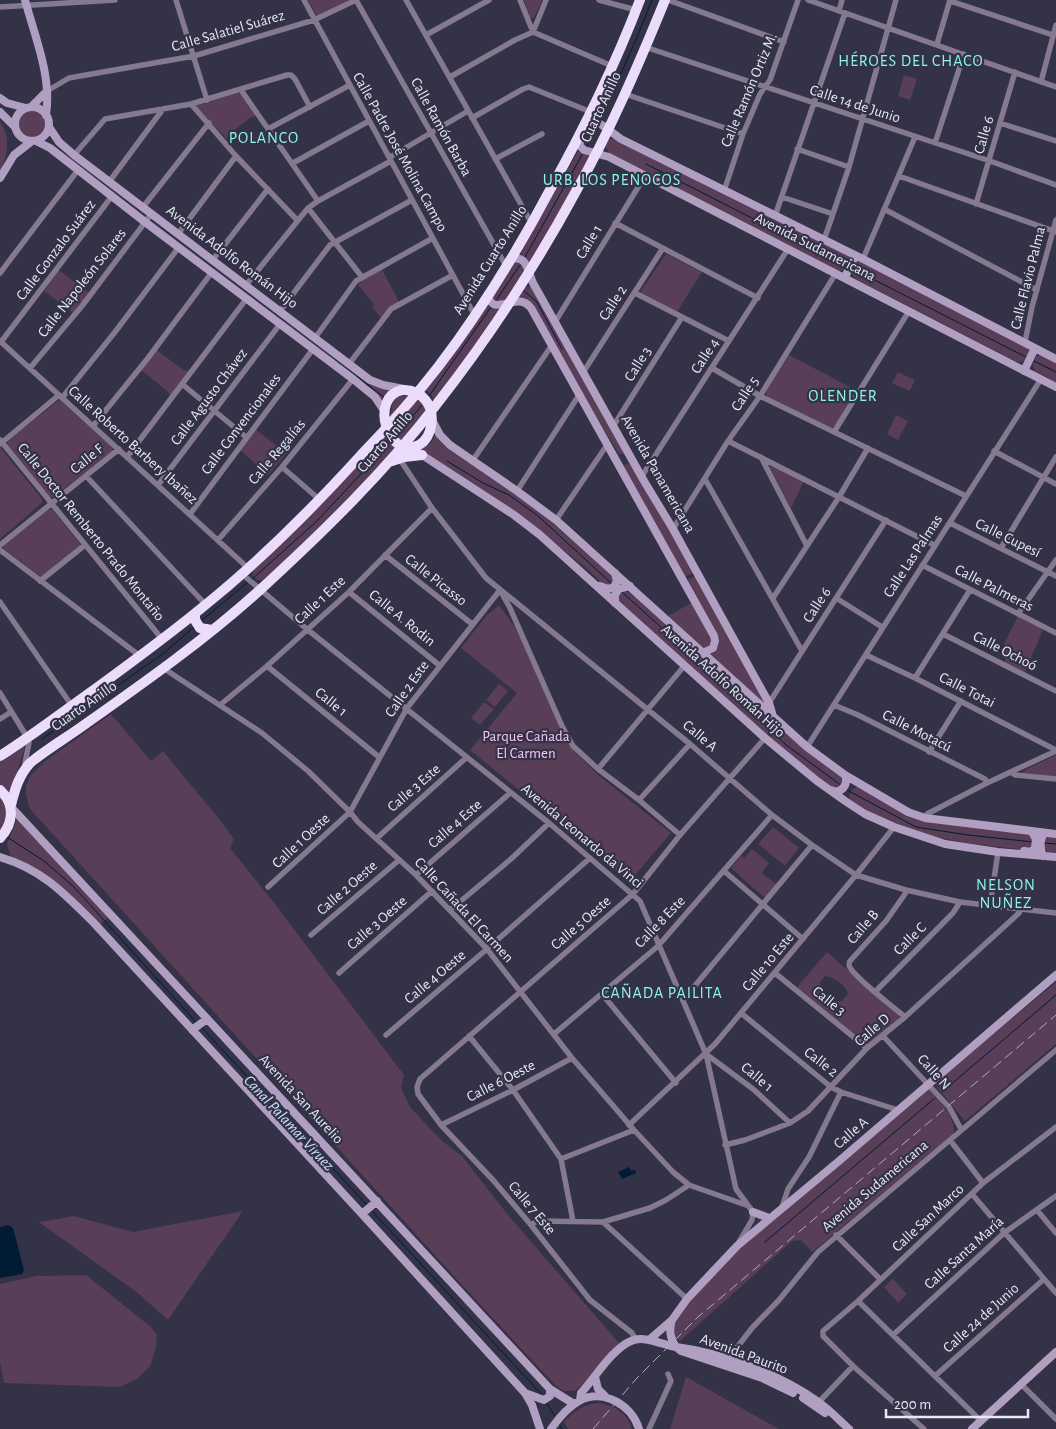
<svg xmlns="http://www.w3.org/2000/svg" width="1056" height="1429" font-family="'Alegreya Sans',sans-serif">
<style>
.green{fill:#583e56;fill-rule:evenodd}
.water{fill:#001c35}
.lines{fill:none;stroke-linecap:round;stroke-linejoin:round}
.stream{stroke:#001c35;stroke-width:1}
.street{stroke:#84798e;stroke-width:5.5}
.secondary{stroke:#b09fc1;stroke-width:8}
.highway{stroke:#ecdcfc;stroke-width:10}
.rail{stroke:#aeadbd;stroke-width:1;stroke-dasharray:10 5;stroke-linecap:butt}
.labels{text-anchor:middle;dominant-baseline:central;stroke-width:4.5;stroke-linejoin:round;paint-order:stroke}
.street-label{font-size:15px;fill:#e9e8f6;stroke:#333246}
.park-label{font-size:15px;fill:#f9c6f6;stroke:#333246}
.neighbourhood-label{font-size:16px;letter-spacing:1px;fill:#8cf5e6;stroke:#333246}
.water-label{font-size:16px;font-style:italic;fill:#cae4fb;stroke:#333246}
</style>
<rect width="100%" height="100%" fill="#333246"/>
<path class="green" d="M308 0H349L317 17Z
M524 0H542L534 18H530Z
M904 75 917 79 910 100 898 96Z
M237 93 241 94 256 116 251 117 228 135 227 139 197 108V105Z
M18 124a14 14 0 1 1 28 0a14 14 0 1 1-28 0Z
M0 122C11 137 8 155 0 171Z
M609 139H613L850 255 851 259 845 269 839 271 609 153 605 145Z
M578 151 589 156 590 158 531 261H527L521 257 523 247Z
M666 254 702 272 677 312 640 292Z
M517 261 524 268V271L505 301H499L493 298 492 294 512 263Z
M857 261H860L1027 346 1030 353 1026 360 1020 362 1015 361 854 278 851 272Z
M382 269 399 302 381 318 372 307 375 305 358 285 366 278Z
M59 270 89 293 73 313 44 291Z
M526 287H532L626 452 624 454H619L594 413 533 304 522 298H516L522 289Z
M486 304 490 308 500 309 434 402 432 396 425 389Z
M158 348V351L185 371H189L170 396 168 392 144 372 140 371Z
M789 355 858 391 836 427H830L767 397 766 391Z
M1040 355 1056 363V382L1035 371 1033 365 1036 356Z
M898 372 915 380 910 391 892 383Z
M371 385 393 390 383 402 368 388Z
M400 396 410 397 390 419 393 400Z
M416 399 424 403 426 413 403 441 397 438 392 428Z
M58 401H61L113 448 112 451 54 497H48L7 445 8 440Z
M896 415 908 421 898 440 887 434Z
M256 430 287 453 268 475 240 450Z
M436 433 439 440 445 445 535 508 615 577 612 587 604 585 585 567 500 501 419 450 431 443Z
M385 435 396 446 351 497 274 571 262 580H257L253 576 252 570 340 485Z
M0 447 42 499V503L0 539Z
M627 463 631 465 640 483 654 501 694 572 685 577 625 469 624 465Z
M771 465 804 481 791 508 770 467Z
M49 509 53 510 80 544V546L41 577 3 548 4 545Z
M695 576 766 703 764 704 710 655C717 651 719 647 719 639L687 580Z
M623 591H626L634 596 636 595 845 778 844 785 834 790 779 746 619 601V597Z
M691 603 711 639 710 646 704 649 668 616Z
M499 605 516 629 537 665 566 737 575 752 598 775 671 833 630 881 470 750 517 693 461 648 486 616Z
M1018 616 1043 630 1025 672 1004 663 1008 655 1000 652Z
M499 684 508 691 495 707 486 700Z
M484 702 494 709 480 725 471 718Z
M111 714 151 761 163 751 220 820 234 839 230 848 272 900 404 1075 401 1087 410 1107 441 1140 462 1156 508 1215 619 1343 584 1384 574 1391H563L555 1385 462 1285 30 809 26 795V786L30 776 44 762Z
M25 742 24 750 10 794 0 784V758Z
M1056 755V777L1023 773V771Z
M857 787 907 813 1032 834 1035 840 1030 850C964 844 907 838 850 801 848 794 851 790 857 787Z
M0 795C7 808 9 820 0 833Z
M17 818 109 917 99 925C69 894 53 875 11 858L7 844Z
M773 827 799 848 785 866 758 844Z
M1049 835 1056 836V854H1049L1044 848 1045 840Z
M752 849 769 863 762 873 777 885 766 899 731 868 741 856 744 858Z
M827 952 899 1015V1019L869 1044 864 1043 797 987ZM825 976C834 977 846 985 848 994L842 1001H836L820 988V982Z
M1056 982V1044L965 1121 936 1086 937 1081Z
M929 1087C938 1099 958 1118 953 1135L812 1252 801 1240 792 1241 680 1341 675 1337 673 1322 681 1311 735 1253Z
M243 1211 168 1320 139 1294 39 1222 74 1216 133 1232Z
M86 1275 151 1327 157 1335 156 1347 150 1366 138 1378 120 1387 4 1383 0 1363V1284L36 1276Z
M893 1279 907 1294 898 1303 884 1287Z
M686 1377 779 1429H670Z
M599 1403C615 1405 627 1413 632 1429H568L564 1422C575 1411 583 1404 599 1403Z"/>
<path class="water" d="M629 1167 631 1171 635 1170 636 1173 622 1179 618 1172Z
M8 1225 13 1228 24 1270 22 1274 0 1278V1227Z"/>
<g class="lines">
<path class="stream" d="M600 121 638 35 652 0
M586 148 597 127
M646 164 846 266
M525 257 583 153
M853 269 1026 357
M524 291 537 302 562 349
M497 299 520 265
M336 361 385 398
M1034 361 1056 372
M429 396 491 307
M408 412 414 417
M396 436 422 405
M447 461 483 483 509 495 537 515 611 583
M251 580 317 521 390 443
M622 592 696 659 785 744 842 786
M201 621 248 582
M42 739 164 653 194 627
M847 790 916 827 968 835 1033 842
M7 837 44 861 73 886 196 1022
M1044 843 1056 844
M201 1027 367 1205
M942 1092 1056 995
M371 1210 543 1396
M765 1242 935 1098
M546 1402 556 1418
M559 1424 562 1429"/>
<path class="street" d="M176 0 207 100
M304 0 475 316
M356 0 506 266
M406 0 532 224
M520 0 533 32 612 66
M599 0 636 10
M668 0 784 42
M808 0 1056 87
M950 1 1053 35
M0 7 115 0
M839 11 842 0
M426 35 489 0
M937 44 950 0
M645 47 990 161 1056 185
M450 77 515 40 533 32 546 0
M1041 82 1056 25
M241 90 318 201
M47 91 69 78 194 56 314 20 356 0
M625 94 743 134
M191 104 236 156 297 220
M472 118 523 89 529 87 591 112
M1000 123 1056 141
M268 129 350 85
M935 143 964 54
M797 149 849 167
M74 155 105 119 191 104 287 75H291L295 79 310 107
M390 157 468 111
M495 159 542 134
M293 163 369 121
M899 176 1056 232
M109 182 163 109
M724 191 743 134 760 94 770 80 798 0
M782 197 833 214
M976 204 1015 72
M143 207 209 123
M308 208 362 277
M884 209 1037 290
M775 216 845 13
M615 223 758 298
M178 234 236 156
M824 240 849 167 896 0
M863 259 915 137
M212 261 268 189
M0 273 78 170
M246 285 308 208 318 201 391 161
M635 293 729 341
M280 311 330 245 412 200
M555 322 645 176
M315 338 356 281 433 238
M0 341 248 568
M1 342 112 196
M1025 342 1032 307 1056 220
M349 364 391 309 453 275
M30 368 82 306 152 213
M712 368 760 396 966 496
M584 371 663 248
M182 384 246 437
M62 398 115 332 179 247
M614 425 682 317
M93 426 148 358 212 272
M834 432 909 311
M0 440 162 639
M728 441 934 545
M0 444 59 395
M994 451 1056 484
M127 457 247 298
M761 457 807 546
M399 458 432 508 486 578 690 744 772 815 812 845 856 875 906 890 960 902 1056 913
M473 460 552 345
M282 467 320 500
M86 476 206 605
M642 476 788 249
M705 479 802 651
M158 485 280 324
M517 491 579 395
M190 514 313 349
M556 520 607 445
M950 523 1056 576
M673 529 728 441 760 396 836 273
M218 540 282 467 353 379
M0 545 119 449
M1001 548 1056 457
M0 550 140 656
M385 555 472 624
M922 565 1056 633
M242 574 308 630 549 823 640 901 706 1054 736 1189 753 1212 752 1220 739 1242
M40 581 85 545
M349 592 439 665
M773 598 839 497 868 448
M836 598 882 627
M0 602 72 706
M1018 614 1056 560
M943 634 1056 691
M866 655 915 678 1056 750
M267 666 379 757
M163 668 262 733 308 771 350 812 358 822 416 875 487 949 572 1058 634 1130 673 1172 689 1185 746 1205
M915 678 970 590
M0 693 27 737 29 743 24 768
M769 703 886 520
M220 705 267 666 349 592 432 508
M834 705 858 715 985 779 987 783
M0 719 11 712
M807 747 1041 379
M929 752 961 701
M598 769 685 665
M1012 773 1015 775 1056 779
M639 800 690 744
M925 818 927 814 987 783 1056 751
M377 838 467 757
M724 871 803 939
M416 875 510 793
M268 887 350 812 407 708 500 590 510 608 562 726 573 746 598 769 639 800 680 835
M990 906 998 852
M450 910 511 859 549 823
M311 935 399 860
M339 973 432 891
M775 973 867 1048
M875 992 953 913 960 902
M602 994 676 1083
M683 1000 812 845
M741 1013 831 1087 841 1092 898 1110
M905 1017C896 1009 850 974 849 965 849 964 849 962 850 961L886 921 905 894 906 890
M554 1034 658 946 772 815
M386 1035 487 949 590 858
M469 1036 513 1090 561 1159 573 1221
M883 1036 949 1107 961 1129
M706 1054 753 1089 790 1123
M441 1125 513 1090 572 1058
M629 1125 715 1044 856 875 894 827
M950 1140 983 1183
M725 1145 745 1140 790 1123 808 1111 867 1048 905 1017 1019 913 1020 910
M561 1159 634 1130
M972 1194 1056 1293
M782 1207 788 1189 809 1157 841 1092
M1037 1210 1056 1233
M603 1222 687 1299
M531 1225 537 1221 603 1222 650 1208 666 1200 689 1185
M836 1235 880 1279
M858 1301 981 1421
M893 1335 1004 1233 1056 1196
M636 1340 632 1333 590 1300 531 1225 493 1180 441 1125 418 1094 417 1087 420 1079 633 894 680 835 765 738
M728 1359 752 1328 779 1300 818 1252 1056 1050
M935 1376 1044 1279
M1021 1384 1056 1419
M819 1402 853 1366
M649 1429 671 1381 668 1374
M924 1429 853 1366 823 1336V1331L858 1301 983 1183 1056 1127"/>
<path class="secondary" d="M25 0C35 37 52 77 46 115
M0 98 7 103 26 108
M15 124a17 17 0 1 1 34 0a17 17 0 1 1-34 0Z
M31 107 47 91
M0 112 15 127
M588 118 602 125 621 139 863 259 1056 359
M49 127 59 142 74 155 370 380 383 385 404 389
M581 139 579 145 584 150 609 157 1056 387
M36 141 50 148 145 222 353 379 375 397 385 412
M0 178 14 155 32 141
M510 260C527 253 528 272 533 283L644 481 673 529 769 703 772 713
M845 277 855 256
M488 294C492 320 517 289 531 308L714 636 715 641 713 648 703 653
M1024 371 1035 348
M432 420 440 435 450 445 517 491 556 520 807 747 845 775 908 812 925 818 1056 834
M419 453 514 515 540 535 765 738 817 781 848 803 865 814 894 827 945 844 998 852 1056 857
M600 586 608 589 614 587 617 581 615 573
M615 603V595L619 589 630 586
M831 790 837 792C845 789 848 782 845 775
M11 807 550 1389 574 1404
M1024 851 1030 852 1035 848 1036 839 1032 832
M1043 856C1040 849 1039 839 1045 833
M0 857C41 869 63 892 93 922L362 1214 525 1393 532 1405 540 1429
M192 1030 207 1019
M753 1212 769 1218
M362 1214 377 1201
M672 1320C668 1332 671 1344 681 1351L762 1378 793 1393
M649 1340 672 1320 687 1299 737 1246 839 1161 1056 975
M595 1377 598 1389 607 1398
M525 1393 544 1400 550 1396V1389
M803 1398 825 1413
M580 1400 581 1393C595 1378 612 1349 631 1341 645 1335 662 1345 676 1347 722 1353 779 1374 817 1401 829 1409 839 1420 849 1429
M551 1429C558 1419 568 1407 579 1401 603 1388 632 1405 639 1429
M972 1429 1056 1352"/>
<path class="highway" d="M402 390C422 389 435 406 431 426 430 433 426 441 419 445 387 461 369 397 402 390Z
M389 462 404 457 422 455
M195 614V620L200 628 212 630
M0 756C33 735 64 711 95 689 132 662 169 635 204 606 261 560 312 509 361 455 388 427 414 398 438 367 481 311 518 250 551 188 585 127 615 65 640 0
M0 790C15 804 14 823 0 838
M11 805C15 789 19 775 30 763 47 749 66 738 84 725 145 682 206 639 261 589 323 532 385 472 436 405 486 341 536 265 575 193 610 131 638 66 665 0"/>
<path class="rail" d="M593 1429 637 1378 698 1317 1056 1015"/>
</g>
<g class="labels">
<g class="street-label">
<text transform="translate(228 31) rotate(-16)">Calle Salatiel Suárez</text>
<text transform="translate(749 90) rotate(-67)">Calle Ramón Ortiz M.</text>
<text transform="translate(855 104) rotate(18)">Calle 14 de Junio</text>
<text transform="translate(601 107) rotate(-65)">Cuarto Anillo</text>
<text transform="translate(441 127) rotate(61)">Calle Ramón Barba</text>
<text transform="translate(984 135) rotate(-74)">Calle 6</text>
<text transform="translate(400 152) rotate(61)">Calle Padre José Molina Campo</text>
<text transform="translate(589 242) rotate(-59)">Calle 1</text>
<text transform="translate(815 247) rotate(27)">Avenida Sudamericana</text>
<text transform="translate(56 250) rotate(-53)">Calle Gonzalo Suárez</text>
<text transform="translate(232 257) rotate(37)">Avenida Adolfo Román Hijo</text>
<text transform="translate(490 260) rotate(-58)">Avenida Cuarto Anillo</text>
<text transform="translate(1028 278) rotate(-76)">Calle Flavio Palma</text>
<text transform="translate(82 283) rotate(-52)">Calle Napoleón Solares</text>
<text transform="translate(613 303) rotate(-57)">Calle 2</text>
<text transform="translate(705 356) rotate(-57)">Calle 4</text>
<text transform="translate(638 364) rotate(-58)">Calle 3</text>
<text transform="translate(745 394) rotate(-57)">Calle 5</text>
<text transform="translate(209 397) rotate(-53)">Calle Agusto Chávez</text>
<text transform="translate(241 424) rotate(-53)">Calle Convencionales</text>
<text transform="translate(385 442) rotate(-49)">Cuarto Anillo</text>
<text transform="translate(133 445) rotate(42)">Calle Roberto Barbery Ibañez</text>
<text transform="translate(277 452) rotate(-50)">Calle Regalías</text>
<text transform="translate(87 459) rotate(-39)">Calle F</text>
<text transform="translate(658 474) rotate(60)">Avenida Panamericana</text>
<text transform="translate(91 532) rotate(51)">Calle Doctor Remberto Prado Montaño</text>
<text transform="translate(1008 538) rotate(26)">Calle Cupesí</text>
<text transform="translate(913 556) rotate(-57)">Calle Las Palmas</text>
<text transform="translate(436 580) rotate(38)">Calle Picasso</text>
<text transform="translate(994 588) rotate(27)">Calle Palmeras</text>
<text transform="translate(320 600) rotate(-43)">Calle 1 Este</text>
<text transform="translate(817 605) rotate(-57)">Calle 6</text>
<text transform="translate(402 618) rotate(39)">Calle A. Rodin</text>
<text transform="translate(1005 651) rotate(27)">Calle Ochoó</text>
<text transform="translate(723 681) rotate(42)">Avenida Adolfo Román Hijo</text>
<text transform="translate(407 689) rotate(-55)">Calle 2 Este</text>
<text transform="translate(967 690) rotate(27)">Calle Totai</text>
<text transform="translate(331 702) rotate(39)">Calle 1</text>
<text transform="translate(84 706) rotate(-35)">Cuarto Anillo</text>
<text transform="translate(917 731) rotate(27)">Calle Motacú</text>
<text transform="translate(700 736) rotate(40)">Calle A</text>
<text transform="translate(414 788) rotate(-41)">Calle 3 Este</text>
<text transform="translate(455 824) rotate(-41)">Calle 4 Este</text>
<text transform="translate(582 836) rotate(40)">Avenida Leonardo da Vinci</text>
<text transform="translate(301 841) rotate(-43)">Calle 1 Oeste</text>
<text transform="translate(347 888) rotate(-41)">Calle 2 Oeste</text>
<text transform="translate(464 910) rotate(47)">Calle Cañada El Carmen</text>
<text transform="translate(660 922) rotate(-46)">Calle 8 Este</text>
<text transform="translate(377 923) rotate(-41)">Calle 3 Oeste</text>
<text transform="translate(581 923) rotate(-41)">Calle 5 Oeste</text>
<text transform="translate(863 927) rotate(-49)">Calle B</text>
<text transform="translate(910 939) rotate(-45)">Calle C</text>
<text transform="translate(768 962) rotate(-50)">Calle 10 Este</text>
<text transform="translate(435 977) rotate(-40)">Calle 4 Oeste</text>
<text transform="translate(829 1001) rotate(39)">Calle 3</text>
<text transform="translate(872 1030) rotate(-41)">Calle D</text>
<text transform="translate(821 1062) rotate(38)">Calle 2</text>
<text transform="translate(934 1072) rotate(48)">Calle N</text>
<text transform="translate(757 1077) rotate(40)">Calle 1</text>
<text transform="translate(501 1081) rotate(-27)">Calle 6 Oeste</text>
<text transform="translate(301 1099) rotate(47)">Avenida San Aurelio</text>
<text transform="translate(851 1133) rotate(-41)">Calle A</text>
<text transform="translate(875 1186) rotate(-40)">Avenida Sudamericana</text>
<text transform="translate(532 1208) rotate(50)">Calle 7 Este</text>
<text transform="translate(928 1218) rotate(-43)">Calle San Marco</text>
<text transform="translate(964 1253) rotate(-42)">Calle Santa María</text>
<text transform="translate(981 1318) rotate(-42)">Calle 24 de Junio</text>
<text transform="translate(744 1354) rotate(20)">Avenida Paurito</text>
</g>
<g class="park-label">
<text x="526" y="736">Parque Cañada<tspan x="526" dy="17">El Carmen</tspan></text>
</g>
<g class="neighbourhood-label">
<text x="911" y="61">HÉROES DEL CHACO</text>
<text x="264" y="138">POLANCO</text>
<text x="612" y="180">URB. LOS PENOCOS</text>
<text x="843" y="396">OLENDER</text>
<text x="1006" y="885">NELSON<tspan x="1006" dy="18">NUÑEZ</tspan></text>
<text x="662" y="993">CAÑADA PAILITA</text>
</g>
<g class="water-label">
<text transform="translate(289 1123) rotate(47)">Canal Palamar Viruez</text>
</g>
</g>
<path d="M886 1409v8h142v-8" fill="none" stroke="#e9e8f6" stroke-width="2.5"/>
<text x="894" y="1409" font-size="15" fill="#e9e8f6" stroke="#333246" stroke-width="4" paint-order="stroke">200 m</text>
</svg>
